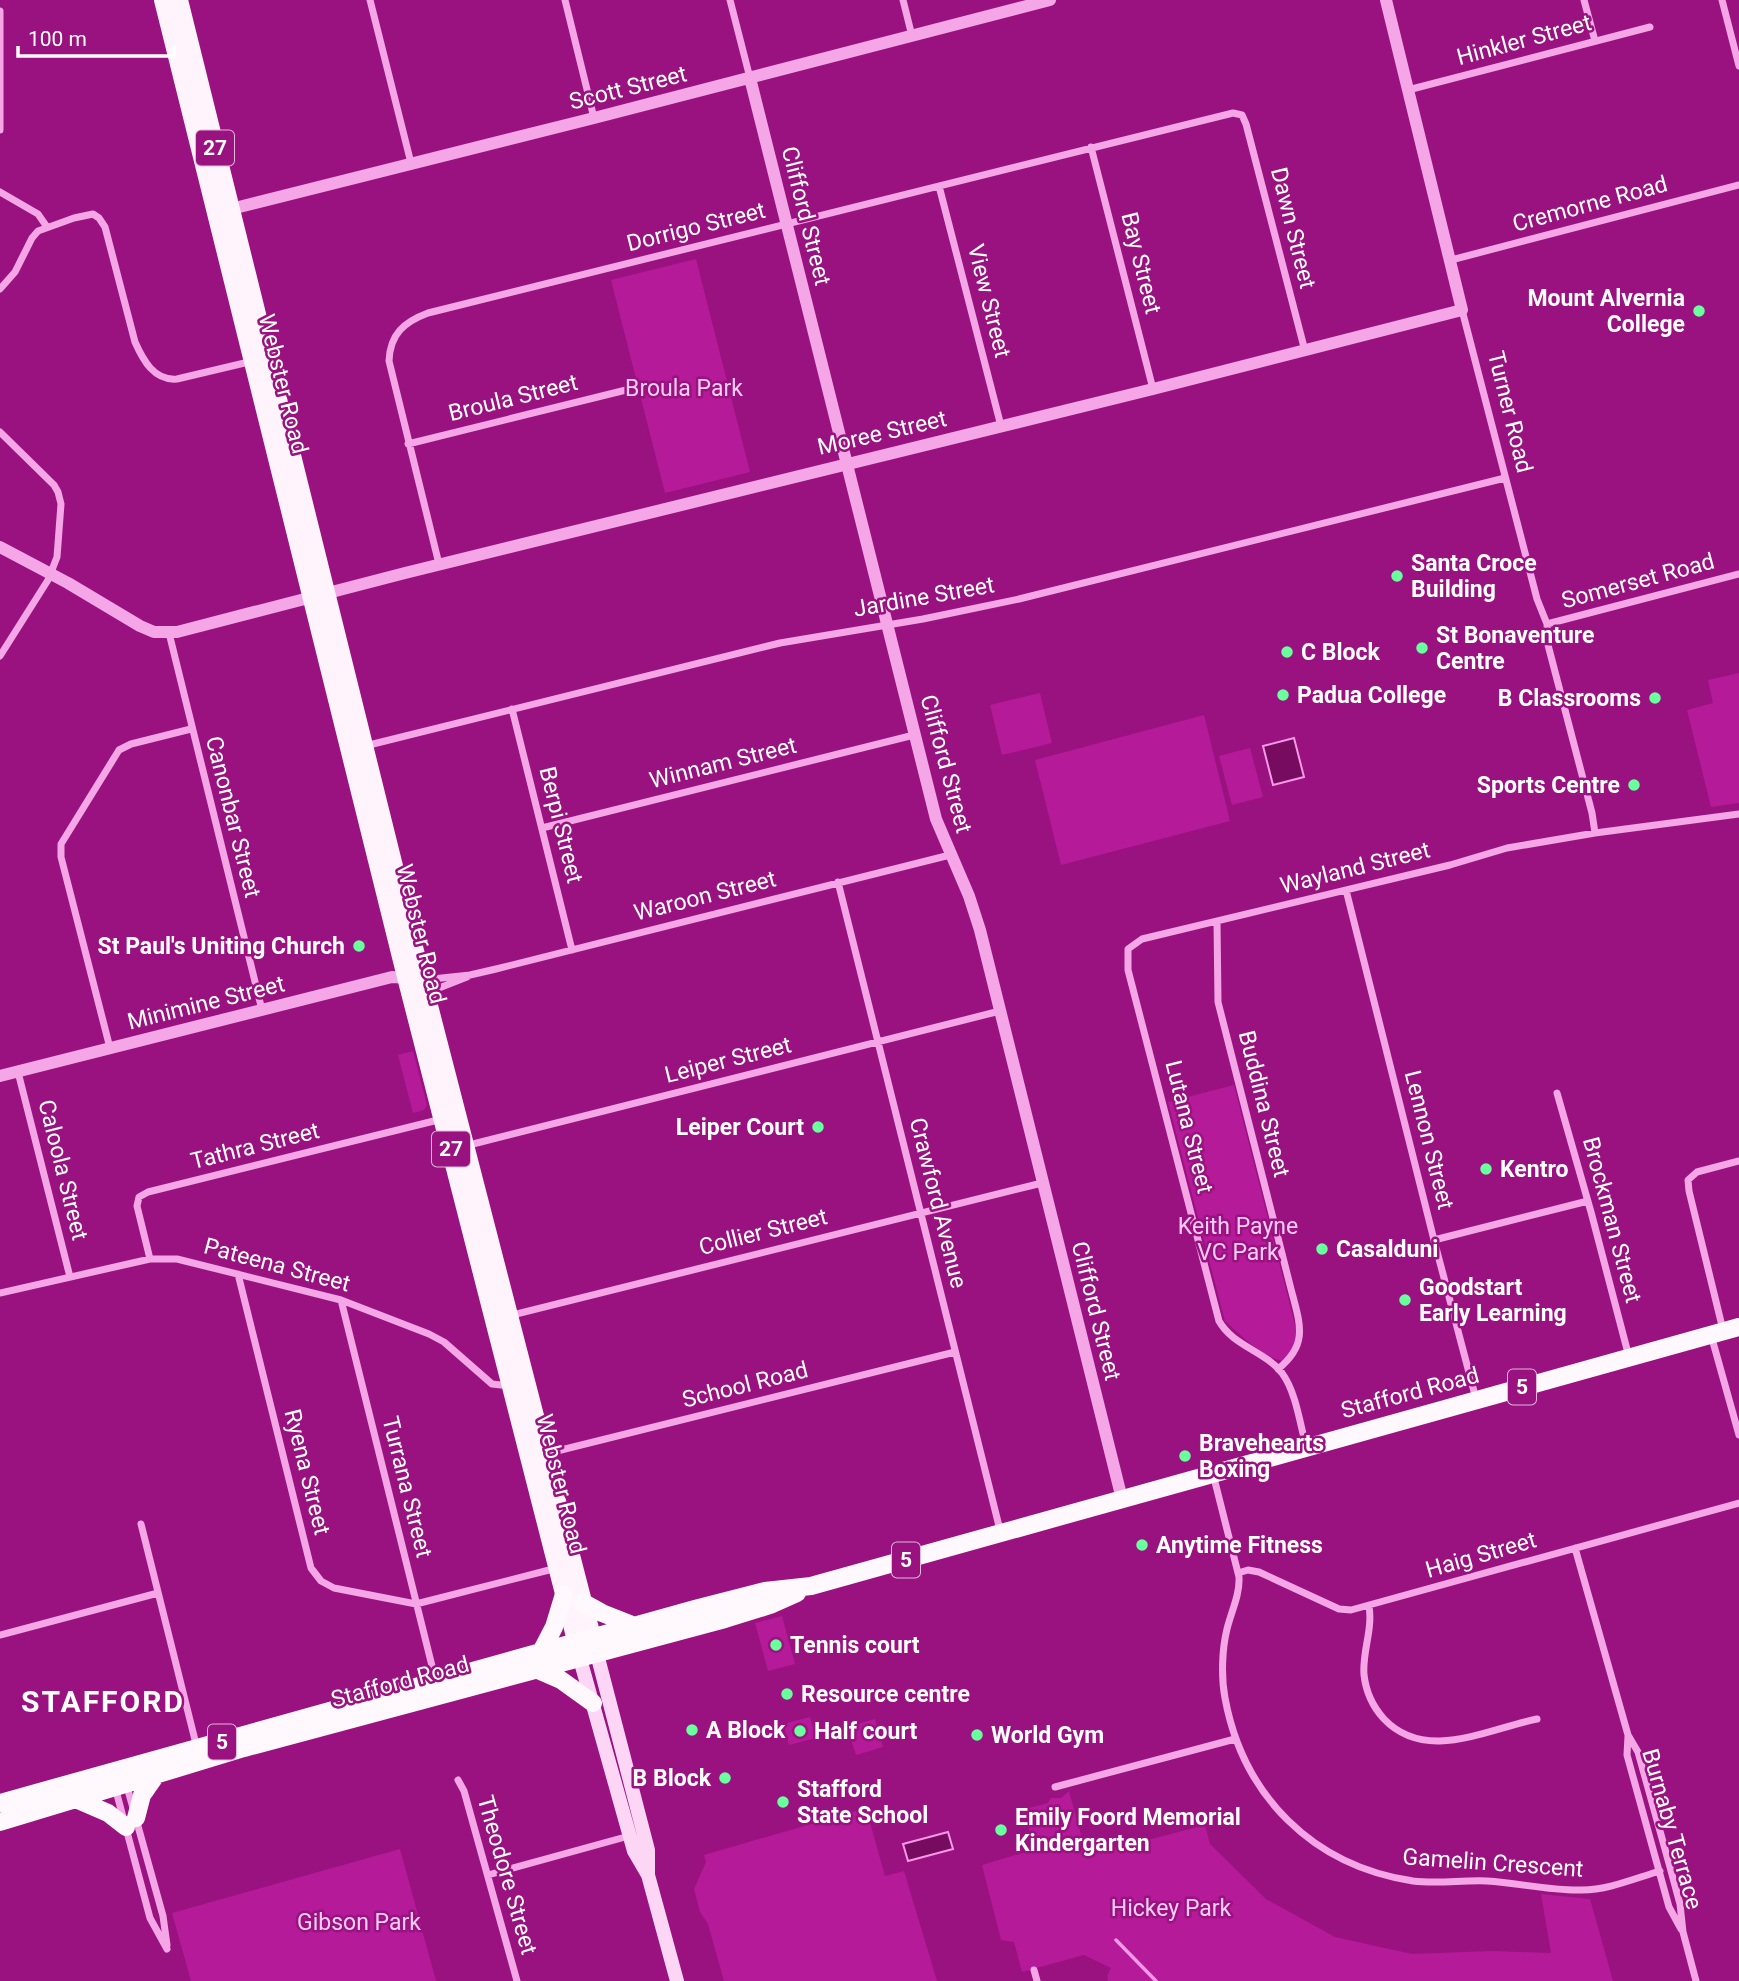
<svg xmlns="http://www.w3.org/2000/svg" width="1739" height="1981" font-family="Roboto,sans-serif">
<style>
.green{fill:#b51a98}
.water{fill:#770b60;stroke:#f798e7;stroke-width:2}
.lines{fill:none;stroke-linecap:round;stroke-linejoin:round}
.stream{stroke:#f798e7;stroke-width:3.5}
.minor{stroke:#f4a6e6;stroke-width:7}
.tertiary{stroke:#f4a6e6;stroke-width:12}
.secondary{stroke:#fdd6f5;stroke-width:14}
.primary{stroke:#fff3fc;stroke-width:18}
.trunk{stroke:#fff9fe;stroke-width:18}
.poi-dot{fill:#69ff9d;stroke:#9a1280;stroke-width:2.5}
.labels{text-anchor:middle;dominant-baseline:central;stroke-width:5;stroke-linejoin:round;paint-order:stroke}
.shield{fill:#9a1280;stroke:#e1b8d9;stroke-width:2}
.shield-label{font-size:21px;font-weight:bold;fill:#fff}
.street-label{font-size:23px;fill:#fff;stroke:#9a1280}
.poi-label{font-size:23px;font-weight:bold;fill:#fff;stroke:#9a1280;text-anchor:start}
.park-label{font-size:23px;fill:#fdcef5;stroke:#9a1280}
.district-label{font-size:30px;font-weight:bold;letter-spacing:2px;fill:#fff;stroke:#9a1280}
</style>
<rect width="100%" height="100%" fill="#9a1280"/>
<path class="green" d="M696 259 750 472 665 493 611 280Z
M1739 673V803L1711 807 1687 710 1713 703 1708 680Z
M1040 693 1052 743 1002 755 990 705Z
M1204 715 1230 821 1061 865 1035 760Z
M1250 748 1263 797 1232 805 1219 756Z
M413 1051 427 1105 424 1110 413 1113 398 1055Z
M1234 1085 1297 1333 1294 1349 1284 1361C1265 1359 1239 1334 1225 1321L1168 1102Z
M782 1616 795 1664 768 1671 755 1623Z
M810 1717 816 1738 789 1745 783 1724Z
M875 1719 883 1747 856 1755 847 1727Z
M1069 1791 1087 1856 1205 1825 1210 1844 1266 1899 1335 1937 1412 1954 1491 1951 1551 1953 1541 1894 1590 1899 1613 1981H1108L1107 1976 1111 1968 1084 1955 1022 1972 1014 1942 1001 1940 982 1865 1036 1849 1022 1810 1048 1803 1051 1798H1061Z
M866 1808 885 1876 904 1871 937 1981H724L708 1924 700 1912 694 1889 706 1862 704 1855Z
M400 1849 436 1981H191L172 1913Z"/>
<path class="water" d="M1294 738 1304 777 1273 785 1263 746Z
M948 1832 953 1849 908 1861 903 1844Z"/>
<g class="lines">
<path class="stream" d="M1116 1940 1156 1981"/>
<path class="minor" d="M370 0 411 163
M565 0 594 118
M730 0 750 78
M903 0 912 36
M1584 0 1595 41
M1722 0 1739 66
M0 11V130
M1408 90 1650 27
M1091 147 1153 389
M939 186 1001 426
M0 192 38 214 47 227
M1451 260 1739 185
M0 289 15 272 32 238 38 231 74 218 93 214 99 218 105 227 135 342C143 360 154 381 177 379L253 361
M1462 310 1537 599 1547 624 1548 645 1592 813 1595 833
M0 432 54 485 58 492 61 504 57 557 48 580 0 656
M408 444 626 390
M439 564 389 361C390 334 404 322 428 313L1233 113 1242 115 1246 124 1305 351
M1547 624 1739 574
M169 633 262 1010
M512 709 572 950
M365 746 780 643 923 619 1019 599 1505 478
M542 828 914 735
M838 882 1001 1534
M1346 890 1434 1240 1476 1399
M1217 921 1218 1002 1291 1289C1300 1324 1309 1344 1278 1369
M423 980 470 975 496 969 950 855
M430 999 439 988 467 977
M110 1048 61 857V844L119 750 131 744 191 729
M18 1072 70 1277
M1557 1093 1591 1212 1629 1357
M465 1146 1000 1011
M1434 1240 1588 1201
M150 1259 137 1206 139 1197 148 1192 442 1119
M238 1274 311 1568 321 1581 334 1588 416 1604 557 1568
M0 1293 150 1259H177L341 1300 429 1334 444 1342 492 1384 501 1385 511 1383
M341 1300 436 1682
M508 1316 1042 1183
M1723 1330 1689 1191 1688 1180 1697 1172 1739 1161
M1711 1335 1739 1435
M1306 1446C1300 1424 1296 1392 1282 1373 1265 1351 1233 1346 1219 1321L1128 970V949L1142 939 1450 865 1507 848 1595 833 1739 814
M545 1454 955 1352
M1213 1474 1239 1577C1240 1595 1231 1612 1227 1629 1222 1649 1221 1677 1225 1698 1243 1796 1313 1866 1413 1881 1437 1884 1462 1880 1487 1881 1519 1883 1551 1891 1582 1890 1608 1890 1636 1878 1660 1871
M141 1524 197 1748
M1575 1548 1628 1735 1638 1752 1670 1867 1680 1904 1683 1932 1696 1981
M1238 1573 1248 1570 1259 1572 1339 1609 1351 1610 1739 1503
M1369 1606C1373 1630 1362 1652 1364 1675 1366 1692 1373 1707 1384 1719 1426 1763 1487 1729 1537 1719
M0 1635 158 1593
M1628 1736 1627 1755 1669 1907 1681 1929
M458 1780 464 1791 517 1981
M126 1783 163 1916 167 1945
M115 1787 150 1918 167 1949
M1055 1787 1235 1739
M488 1875 629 1836
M1034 1970 1037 1981"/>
<path class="tertiary" d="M750 78 936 819 969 896 980 930 1122 1499
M223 211 594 118 1050 0
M0 547 68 583 140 626 154 632H177L405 573 1153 389 1462 310 1386 0
M0 1076 392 977 410 978"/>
<path class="secondary" d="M597 1654 648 1850V1874
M580 1659 634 1851 648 1875 677 1981"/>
<path class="primary" d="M163 0 406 977 580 1656
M179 0 419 967 596 1652"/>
<path class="trunk" d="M582 1602 602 1613 635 1626
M540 1654 554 1627 564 1594
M538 1670 561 1680 593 1703
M78 1800 108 1813 126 1827
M0 1803 695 1609 765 1591 811 1586 1739 1327
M136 1818 142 1795 156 1775
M0 1822 244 1748 725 1619 770 1605 797 1593"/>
</g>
<g class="poi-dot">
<circle cx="1699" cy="311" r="7"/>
<circle cx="1397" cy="576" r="7"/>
<circle cx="1422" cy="648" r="7"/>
<circle cx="1287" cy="652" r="7"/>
<circle cx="1283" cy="695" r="7"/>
<circle cx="1655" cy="698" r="7"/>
<circle cx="1634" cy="785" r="7"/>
<circle cx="359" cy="946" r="7"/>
<circle cx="818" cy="1127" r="7"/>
<circle cx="1486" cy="1169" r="7"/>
<circle cx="1322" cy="1249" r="7"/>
<circle cx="1405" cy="1300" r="7"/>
<circle cx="1185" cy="1456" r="7"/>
<circle cx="1142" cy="1545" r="7"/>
<circle cx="776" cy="1645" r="7"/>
<circle cx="787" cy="1694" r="7"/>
<circle cx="692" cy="1730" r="7"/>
<circle cx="800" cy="1731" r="7"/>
<circle cx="977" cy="1735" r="7"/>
<circle cx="725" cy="1778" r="7"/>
<circle cx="783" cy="1802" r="7"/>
<circle cx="1001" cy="1830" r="7"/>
</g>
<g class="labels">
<g class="shield">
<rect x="196" y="130.5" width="38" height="35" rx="5"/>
<rect x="432" y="1131.5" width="38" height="35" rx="5"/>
<rect x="1508" y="1369.5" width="28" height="35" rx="5"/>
<rect x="892" y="1542.5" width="28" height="35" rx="5"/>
<rect x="208" y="1724.5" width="28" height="35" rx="5"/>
</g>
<g class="shield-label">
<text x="215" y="148">27</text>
<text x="451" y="1149">27</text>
<text x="1522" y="1387">5</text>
<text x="906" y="1560">5</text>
<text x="222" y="1742">5</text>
</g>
<g class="street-label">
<text transform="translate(1524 40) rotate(-15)">Hinkler Street</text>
<text transform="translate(628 88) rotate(-14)">Scott Street</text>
<text transform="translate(1590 204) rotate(-15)">Cremorne Road</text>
<text transform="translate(806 216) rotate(76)">Clifford Street</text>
<text transform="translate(696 227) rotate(-14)">Dorrigo Street</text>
<text transform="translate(1293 228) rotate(76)">Dawn Street</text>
<text transform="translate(1141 263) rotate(76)">Bay Street</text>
<text transform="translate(989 301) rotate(76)">View Street</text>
<text transform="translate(283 384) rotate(76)">Webster Road</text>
<text transform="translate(513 398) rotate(-14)">Broula Street</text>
<text transform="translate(1510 412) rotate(76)">Turner Road</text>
<text transform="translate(882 433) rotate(-13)">Moree Street</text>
<text transform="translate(1638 581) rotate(-15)">Somerset Road</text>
<text transform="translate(924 597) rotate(-10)">Jardine Street</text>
<text transform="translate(723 763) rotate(-14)">Winnam Street</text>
<text transform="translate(946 764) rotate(75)">Clifford Street</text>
<text transform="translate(233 817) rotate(76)">Canonbar Street</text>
<text transform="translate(561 825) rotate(76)">Berpi Street</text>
<text transform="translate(1355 868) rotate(-14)">Wayland Street</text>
<text transform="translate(705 896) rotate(-14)">Waroon Street</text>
<text transform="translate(421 934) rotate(76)">Webster Road</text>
<text transform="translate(206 1003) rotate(-14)">Minimine Street</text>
<text transform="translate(728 1060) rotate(-14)">Leiper Street</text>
<text transform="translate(1264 1104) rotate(76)">Buddina Street</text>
<text transform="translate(1189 1127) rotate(76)">Lutana Street</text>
<text transform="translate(1429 1140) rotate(76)">Lennon Street</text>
<text transform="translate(255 1146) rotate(-14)">Tathra Street</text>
<text transform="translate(63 1170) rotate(76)">Caloola Street</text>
<text transform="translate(938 1203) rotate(76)">Crawford Avenue</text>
<text transform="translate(1612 1220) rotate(75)">Brockman Street</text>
<text transform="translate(763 1232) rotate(-14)">Collier Street</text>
<text transform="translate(277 1265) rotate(15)">Pateena Street</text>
<text transform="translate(1096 1311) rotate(76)">Clifford Street</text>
<text transform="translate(745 1385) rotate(-14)">School Road</text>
<text transform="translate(1410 1393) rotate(-15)">Stafford Road</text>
<text transform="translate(307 1472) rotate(76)">Ryena Street</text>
<text transform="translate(561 1484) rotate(76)">Webster Road</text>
<text transform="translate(407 1487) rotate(76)">Turrana Street</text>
<text transform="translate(1481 1555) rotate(-16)">Haig Street</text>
<text transform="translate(400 1682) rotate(-15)">Stafford Road</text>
<text transform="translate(1672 1829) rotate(74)">Burnaby Terrace</text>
<text transform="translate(1493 1863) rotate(4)">Gamelin Crescent</text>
<text transform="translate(507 1875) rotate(74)">Theodore Street</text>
</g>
<g class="poi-label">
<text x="1685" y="298" text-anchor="end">Mount Alvernia<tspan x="1685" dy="26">College</tspan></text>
<text x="1411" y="563">Santa Croce<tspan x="1411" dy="26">Building</tspan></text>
<text x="1436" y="635">St Bonaventure<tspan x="1436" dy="26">Centre</tspan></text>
<text x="1301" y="652">C Block</text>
<text x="1297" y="695">Padua College</text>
<text x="1641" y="698" text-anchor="end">B Classrooms</text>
<text x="1620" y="785" text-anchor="end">Sports Centre</text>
<text x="345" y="946" text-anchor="end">St Paul's Uniting Church</text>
<text x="804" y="1127" text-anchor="end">Leiper Court</text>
<text x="1500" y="1169">Kentro</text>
<text x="1336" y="1249">Casalduni</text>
<text x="1419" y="1287">Goodstart<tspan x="1419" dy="26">Early Learning</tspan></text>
<text x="1199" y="1443">Bravehearts<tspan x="1199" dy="26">Boxing</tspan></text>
<text x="1156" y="1545">Anytime Fitness</text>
<text x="790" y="1645">Tennis court</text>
<text x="801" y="1694">Resource centre</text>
<text x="706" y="1730">A Block</text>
<text x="814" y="1731">Half court</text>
<text x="991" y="1735">World Gym</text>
<text x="711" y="1778" text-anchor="end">B Block</text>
<text x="797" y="1789">Stafford<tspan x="797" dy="26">State School</tspan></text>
<text x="1015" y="1817">Emily Foord Memorial<tspan x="1015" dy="26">Kindergarten</tspan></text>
</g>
<g class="park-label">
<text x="684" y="388">Broula Park</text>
<text x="1238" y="1226">Keith Payne<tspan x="1238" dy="26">VC Park</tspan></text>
<text x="1171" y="1908">Hickey Park</text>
<text x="359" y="1922">Gibson Park</text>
</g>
<g class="district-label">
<text x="103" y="1701">STAFFORD</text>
</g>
</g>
<path d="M18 46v10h156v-10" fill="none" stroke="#ffffff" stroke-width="3.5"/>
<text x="28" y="46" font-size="21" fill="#ffffff" stroke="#9a1280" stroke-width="5" paint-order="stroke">100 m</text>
</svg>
